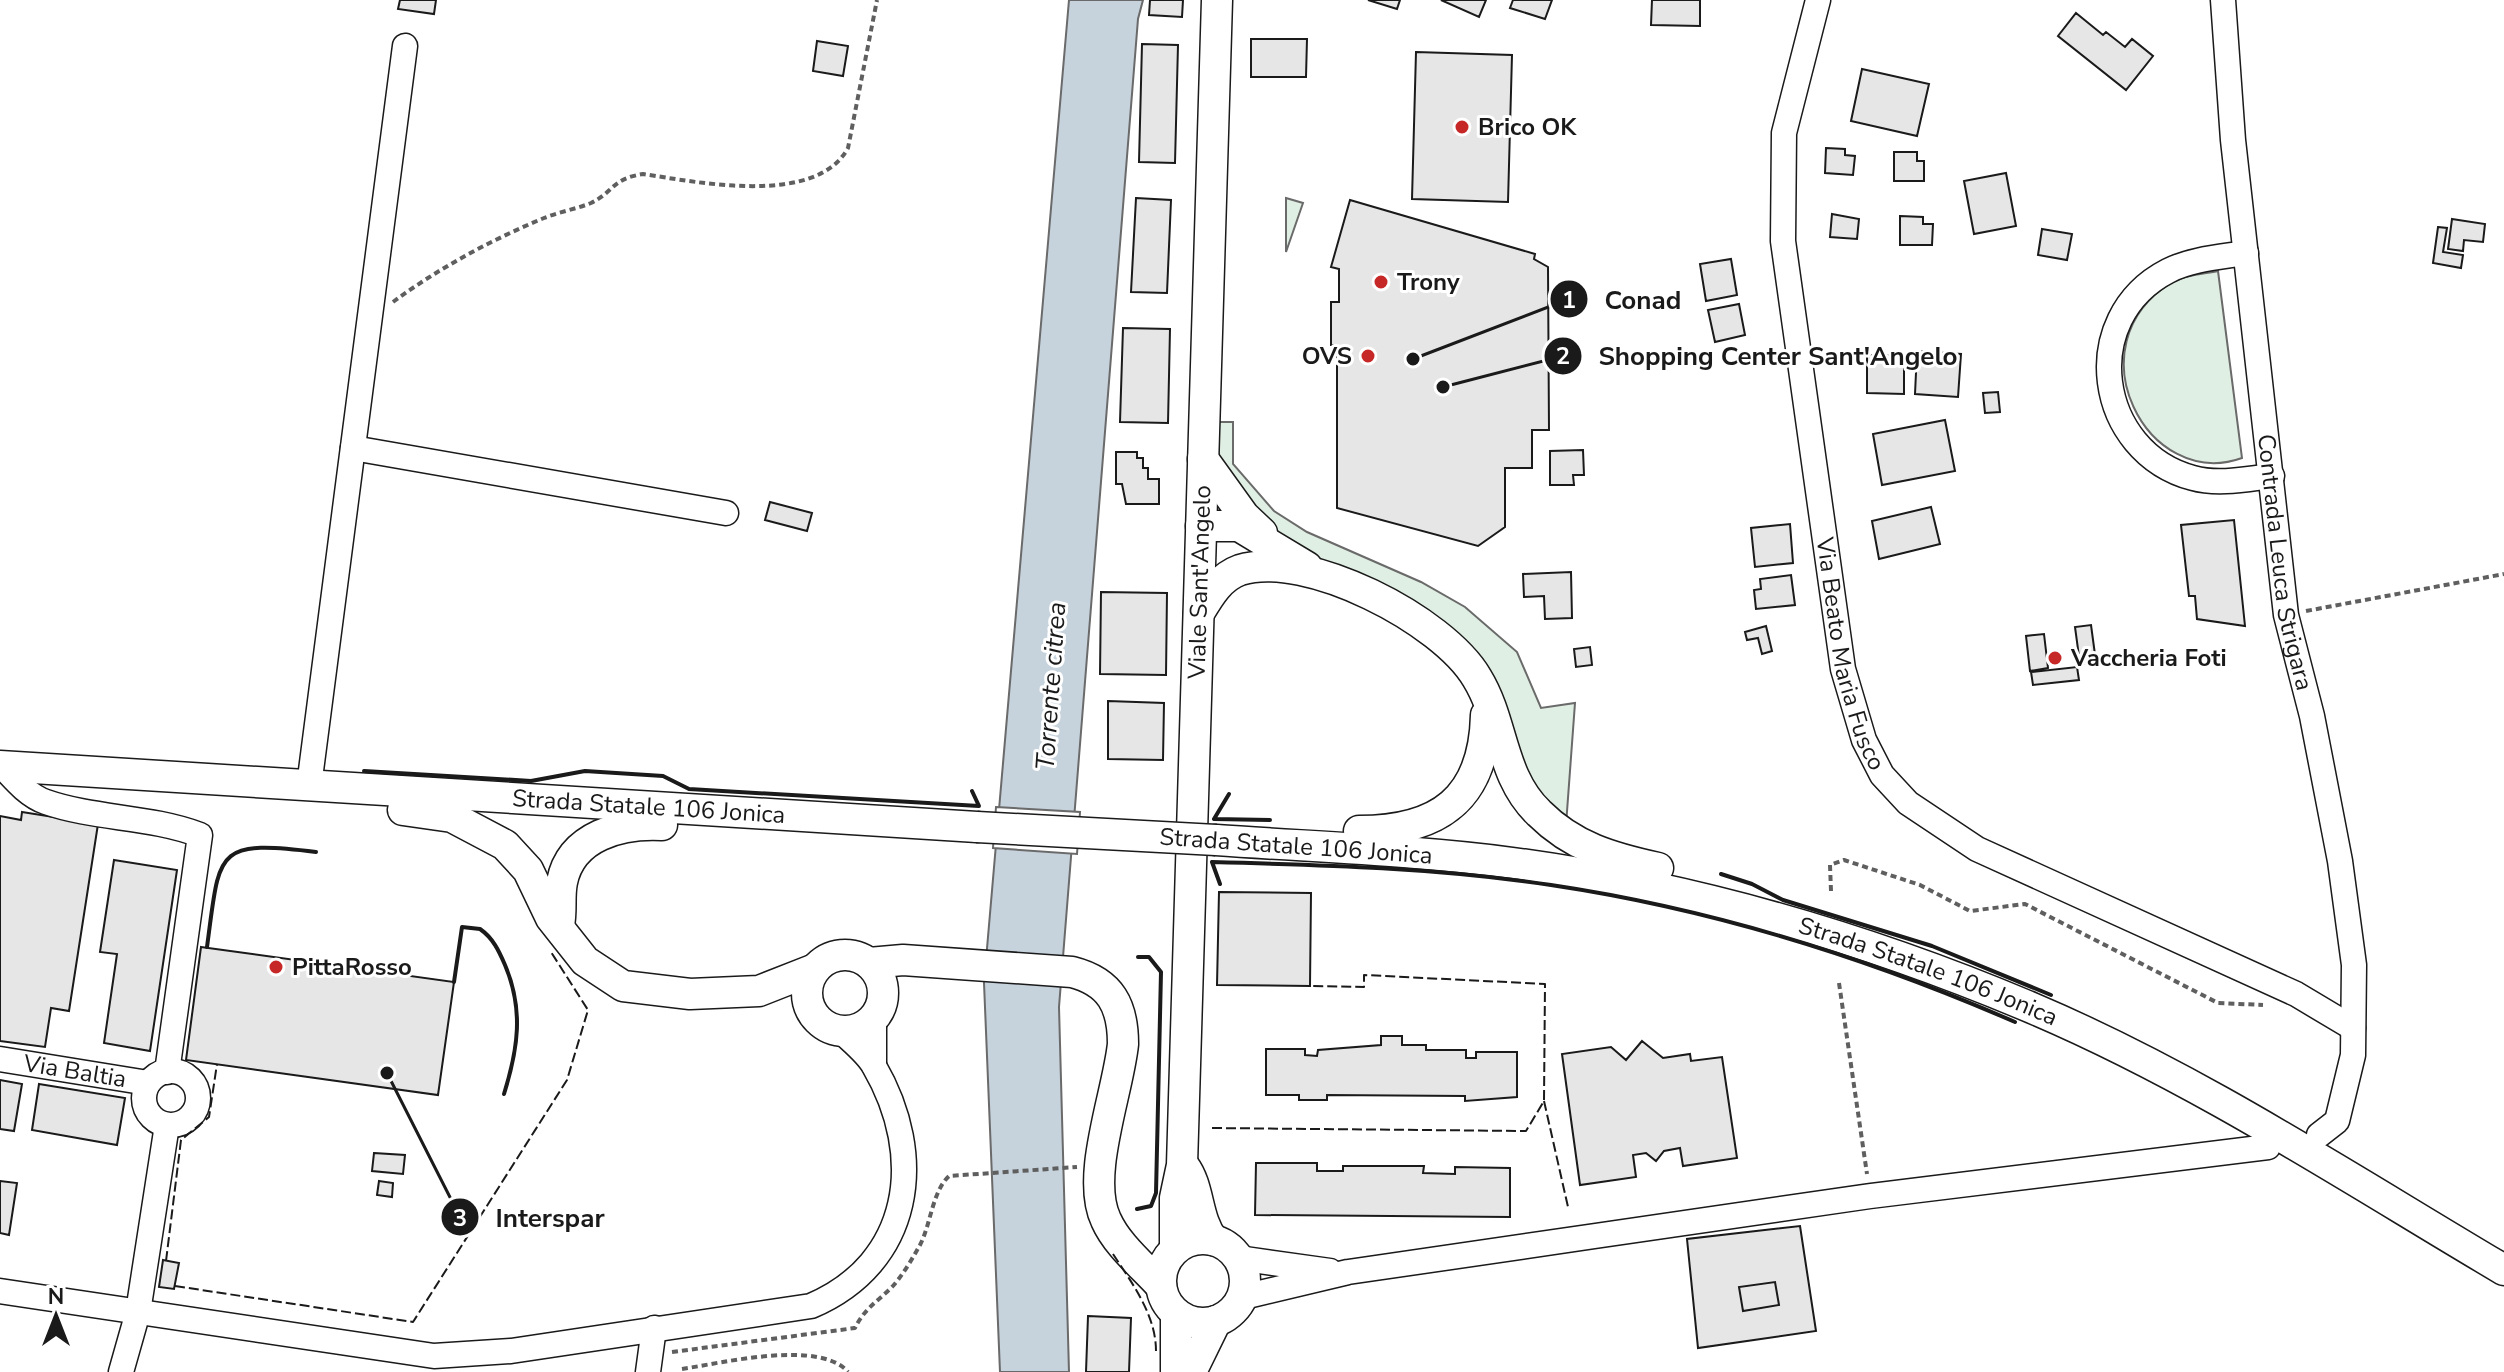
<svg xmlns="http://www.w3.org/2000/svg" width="2504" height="1372" font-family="'Nunito Sans',sans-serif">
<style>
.green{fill:#e0efe3;stroke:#6a6a6a;stroke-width:2}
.water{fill:#c6d2dc;stroke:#6a6a6a;stroke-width:2}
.pier{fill:#fff;stroke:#6a6a6a;stroke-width:2}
.building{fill:#e6e6e6;stroke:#1a1a1a;stroke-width:2}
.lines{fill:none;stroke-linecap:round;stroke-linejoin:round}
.minor-casing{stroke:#1a1a1a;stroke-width:27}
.major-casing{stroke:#1a1a1a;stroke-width:33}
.path{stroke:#5f5f5f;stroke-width:4;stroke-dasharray:6 4;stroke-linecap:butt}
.minor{stroke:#fff;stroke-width:24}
.major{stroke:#fff;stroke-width:30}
.major-bridge-casing{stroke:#1a1a1a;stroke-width:33;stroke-linecap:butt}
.major-bridge{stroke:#fff;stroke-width:30}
.fence{stroke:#1a1a1a;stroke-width:2;stroke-dasharray:10 4;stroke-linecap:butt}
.wall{stroke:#1a1a1a;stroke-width:4}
.poi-dot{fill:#c62828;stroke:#fff;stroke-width:3}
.labels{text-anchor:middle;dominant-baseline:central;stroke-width:6;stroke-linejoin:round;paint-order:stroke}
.poi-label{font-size:24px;font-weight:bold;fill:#1a1a1a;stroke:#fff;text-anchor:start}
.street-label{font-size:24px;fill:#1a1a1a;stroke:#fff}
.water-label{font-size:26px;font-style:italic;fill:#1a1a1a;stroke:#fff}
.leader{fill:none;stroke:#1a1a1a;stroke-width:3}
.callout-dot{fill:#1a1a1a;stroke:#fff;stroke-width:3}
.mark-label{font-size:24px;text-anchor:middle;font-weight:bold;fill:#fff}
.callout-label{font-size:26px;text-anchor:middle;font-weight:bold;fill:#1a1a1a;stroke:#fff;stroke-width:6;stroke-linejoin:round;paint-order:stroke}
</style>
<rect width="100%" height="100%" fill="#fff"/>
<path class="green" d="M1286 198 1303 203 1286 252Z
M2218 271 2242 458C2147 492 2071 345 2171 283 2184 275 2203 274 2218 271Z
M1218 422H1233V464L1274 511 1307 532 1421 582 1465 607 1517 652 1541 708 1575 703 1566 825 1536 800 1484 663 1457 633 1282 541 1218 463Z"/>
<path class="water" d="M1069 0H1143L1138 19 1059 1007 1069 1372H1000L984 983Z"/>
<path class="pier" d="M996 807 1080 812 1077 854 993 848Z"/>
<path class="building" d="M400 0H436L434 14 398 9Z
M1150 0H1183L1182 17 1149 15Z
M1368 0H1400L1397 9Z
M1441 0H1486L1479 17Z
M1513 0H1552L1545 19 1510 8Z
M1652 0H1700V26L1651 25Z
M2076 13 2103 35 2106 32 2125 47 2132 39 2153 56 2126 90 2058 36Z
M1251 39H1307L1306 77H1251Z
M817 41 848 46 843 76 813 71Z
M1142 44 1178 45 1175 163 1139 162Z
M1416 52 1512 55 1508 202 1412 199Z
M1862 69 1929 84 1917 136 1851 121Z
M1826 148 1845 149V155L1855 156 1853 175 1825 173Z
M1894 152H1917V161H1924V181H1894Z
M2006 173 2016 226 1974 234 1964 181Z
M1136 198 1171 200 1167 293 1131 292Z
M1350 200 1535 254 1534 259 1548 267 1549 430H1532V468H1505V527L1478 546 1337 508V345H1331V302H1339V269L1331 267Z
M1832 214 1859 219 1857 239 1830 237Z
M1900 216 1923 217V224H1933L1932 245H1900Z
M2452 219 2485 224 2483 242 2464 240 2463 251 2448 249Z
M2438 227 2447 228 2443 252 2463 255 2461 268 2433 263Z
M2042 229 2072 234 2067 260 2038 255Z
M1731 259 1737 295 1706 301 1700 264Z
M1739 304 1745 335 1715 342 1708 310Z
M1123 328 1170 329 1168 423 1120 422Z
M1917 351 1961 354 1958 397 1915 394Z
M1867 355H1904V394L1867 393Z
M1998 392 2000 412 1985 413 1983 393Z
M1945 420 1955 471 1882 485 1873 434Z
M1583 450 1584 475H1573L1574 485H1550V451Z
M1116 452H1137V458H1143V468H1148V479H1159V504H1126L1122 484H1116Z
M770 502 812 513 807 531 765 520Z
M1931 507 1940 544 1879 559 1872 521Z
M2234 520 2245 626 2197 619 2195 596H2189L2181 525Z
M1790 524 1793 563 1755 567 1751 528Z
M1571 572 1572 618 1545 619 1544 596 1524 597 1523 574Z
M1791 575 1795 605 1756 609 1754 590 1761 589 1760 579Z
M1101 592 1167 593 1166 675 1100 674Z
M2091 625 2096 662 2080 664 2075 627Z
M1766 626 1772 651 1762 654 1758 638 1747 640 1745 632Z
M2044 634 2048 668 2030 671 2026 636Z
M1590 647 1592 665 1576 667 1574 649Z
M2077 667 2079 680 2033 685 2031 672Z
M1108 701 1164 703 1163 760 1108 759Z
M22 812 98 824 69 1011 51 1008 45 1047 0 1041V816L21 820Z
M114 860 177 870 150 1051 104 1043 117 954 100 952Z
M1219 892 1311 893 1310 986 1217 985Z
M201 947 454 982 438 1095 186 1060Z
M1381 1036H1402V1045H1426V1050H1466V1058H1476V1052H1517V1097L1465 1101V1096L1327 1095V1100H1299V1095H1266V1049H1305V1055L1317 1056 1318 1050 1381 1045Z
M1642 1041 1663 1058 1690 1054 1691 1061 1722 1057 1737 1158 1683 1166 1680 1148 1664 1151 1656 1161 1646 1153 1633 1155 1636 1177 1580 1185 1562 1054 1611 1047 1626 1060Z
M0 1080 22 1084 14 1131 0 1129Z
M39 1084 125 1098 117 1145 32 1130Z
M374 1153 405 1155 403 1174 372 1171Z
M1256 1163H1317V1171H1343V1166H1424L1423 1173 1455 1174V1167L1510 1168V1217L1255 1215Z
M0 1181 17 1183 9 1235 0 1233Z
M379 1181 393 1183 392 1197 377 1195Z
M1800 1226 1816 1331 1698 1348 1687 1239Z
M163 1260 179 1263 174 1289 159 1287Z
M1775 1282 1779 1305 1743 1311 1739 1287Z
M1088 1316 1131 1318 1129 1372H1086Z"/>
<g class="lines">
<g class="minor-casing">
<g id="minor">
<path id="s1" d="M1818 0 1784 133 1783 241 1843 669 1864 740 1882 775 1908 803 1977 849 2296 994 2353 1028"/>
<path id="s2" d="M2223 0 2233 140 2286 615 2312 716 2340 861 2354 965 2353 1055 2337 1121 2319 1135"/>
<path d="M2246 253C2221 257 2191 259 2168 271 2077 318 2096 452 2193 478 2218 485 2247 479 2272 476"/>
<path d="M353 448 726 513"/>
<path d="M2 766C14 779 28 796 46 802 95 819 150 816 200 835L167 1072"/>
<path d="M309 786 405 46"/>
<path d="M874 1017V1065"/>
<path id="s3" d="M0 1059 148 1083"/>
<circle cx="171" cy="1098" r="27"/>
<path d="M1238 1258 1330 1271"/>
<path d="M0 1291 434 1356 511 1351 811 1306C912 1263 927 1157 874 1066 867 1053 851 1041 840 1030"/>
<path d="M1243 1297 1348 1272 1595 1236 1870 1196 2268 1147"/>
<path d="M121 1372 138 1312 167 1125"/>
<path d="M648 1372 654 1328"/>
</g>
</g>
<g class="major-casing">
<g id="major">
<path d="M1203 459 1244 516 1262 533"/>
<path d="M1201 526H1239L1307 567"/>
<path d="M1199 613C1209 596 1220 577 1240 570 1306 549 1443 620 1477 678 1504 722 1500 776 1539 813 1573 847 1612 858 1658 868"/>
<path id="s4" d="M0 766 977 827"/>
<path d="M403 810 452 817 505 845 528 870 551 918 585 961 623 986 690 994 759 991 815 969"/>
<path d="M1359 831C1439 831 1484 799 1486 715"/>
<path id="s5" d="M1216 840C1315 847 1414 850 1513 863 1691 887 1866 938 2032 1008 2197 1078 2350 1179 2504 1270"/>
<path d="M559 925C562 911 559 896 562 882 571 835 622 823 662 825"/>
<circle cx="845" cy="993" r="38"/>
<path d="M869 963 903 960 1072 972C1111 982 1123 1006 1123 1044 1118 1093 1085 1176 1106 1220 1117 1245 1143 1266 1161 1286"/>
<path d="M1184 1166C1200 1187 1196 1218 1213 1240"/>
<circle cx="1203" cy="1281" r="42"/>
<path id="s6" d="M1175 1249V1198L1182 1165 1217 0"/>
<path d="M1176 1372V1314"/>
<path d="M1191 1372 1216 1321"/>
</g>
</g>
<path class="path" d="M393 302C439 268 491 240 544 218 559 212 576 209 591 203 614 192 611 179 643 174 697 182 816 207 848 148L877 0
M2306 611 2504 574
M1831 891 1830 865 1844 860 1920 885 1970 911 2025 904 2218 1003 2263 1005
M1839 983 1867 1174
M672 1352 855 1328C864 1309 878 1301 892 1287 903 1275 912 1259 920 1245 931 1224 932 1192 949 1176L1077 1167
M682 1369C722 1363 820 1339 848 1372"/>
<use href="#minor" class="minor"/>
<use href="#major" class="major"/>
<g class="major-bridge-casing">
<path id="major-bridge" d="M977 827 1216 840"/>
</g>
<use href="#major-bridge" class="major-bridge"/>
<path class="fence" d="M1544 1101 1568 1207
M1212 1128 1526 1131 1544 1101 1545 984 1364 975V987L1310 986
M1113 1254C1132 1283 1156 1315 1156 1351
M166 1261 181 1140 209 1117 217 1064
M175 1286 413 1322 567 1080 588 1010 551 952"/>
<path class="wall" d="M364 771 531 781 585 771 663 776 689 789 979 806 972 791
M1214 819 1270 820
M1214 819 1229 794
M1721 874 1752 884 1783 900 1932 946 2051 995
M1220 884 1212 862C1326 865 1439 868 1551 885 1712 909 1866 957 2015 1022
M207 947C220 852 213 839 316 852
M454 982 462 927 480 929C493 938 499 951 505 965 524 1010 518 1049 504 1094
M1137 1209 1151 1206 1156 1193 1161 972 1149 957H1138"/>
</g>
<g class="poi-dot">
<circle cx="1462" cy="127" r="8"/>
<circle cx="1381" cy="282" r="8"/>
<circle cx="1368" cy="356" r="8"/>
<circle cx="2055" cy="658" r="8"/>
<circle cx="276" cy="967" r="8"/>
</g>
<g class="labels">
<g class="poi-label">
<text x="1478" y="127">Brico OK</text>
<text x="1397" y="282">Trony</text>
<text x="1352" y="356" text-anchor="end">OVS</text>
<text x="2071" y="658">Vaccheria Foti</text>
<text x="292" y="967">PittaRosso</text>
</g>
<g class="street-label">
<text stroke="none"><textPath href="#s2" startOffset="566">Contrada Leuca Strigara</textPath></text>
<text stroke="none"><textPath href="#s6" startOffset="668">Viale Sant'Angelo</textPath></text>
<text stroke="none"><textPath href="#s1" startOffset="664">Via Beato Maria Fusco</textPath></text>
<text stroke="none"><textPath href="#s4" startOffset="650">Strada Statale 106 Jonica</textPath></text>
<text transform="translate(1296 846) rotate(4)">Strada Statale 106 Jonica</text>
<text stroke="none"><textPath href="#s5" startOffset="728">Strada Statale 106 Jonica</textPath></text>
<text stroke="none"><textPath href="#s3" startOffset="76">Via Baltia</textPath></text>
</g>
<g class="water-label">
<text transform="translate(1051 686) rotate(-86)">Torrente citrea</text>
</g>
</g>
<path class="leader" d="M1413 359L1569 299M1443 387L1563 356M387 1073L460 1217"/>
<g class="callout-dot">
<circle cx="1413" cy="359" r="8"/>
<circle cx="1443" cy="387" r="8"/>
<circle cx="387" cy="1073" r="8"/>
<circle cx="1569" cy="299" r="20"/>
<circle cx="1563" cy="356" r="20"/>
<circle cx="460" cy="1217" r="20"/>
</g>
<g class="mark-label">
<text x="1569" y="308">1</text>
<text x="1563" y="364">2</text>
<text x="460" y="1226">3</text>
</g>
<g class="callout-label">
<text x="1643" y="309">Conad</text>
<text x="1778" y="365">Shopping Center Sant'Angelo</text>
<text x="550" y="1227">Interspar</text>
</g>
<g transform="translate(56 1316)" stroke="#ffffff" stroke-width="6" paint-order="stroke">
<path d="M0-6L14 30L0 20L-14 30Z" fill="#1a1a1a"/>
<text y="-12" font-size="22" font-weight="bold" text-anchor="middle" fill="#1a1a1a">N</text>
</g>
</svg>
